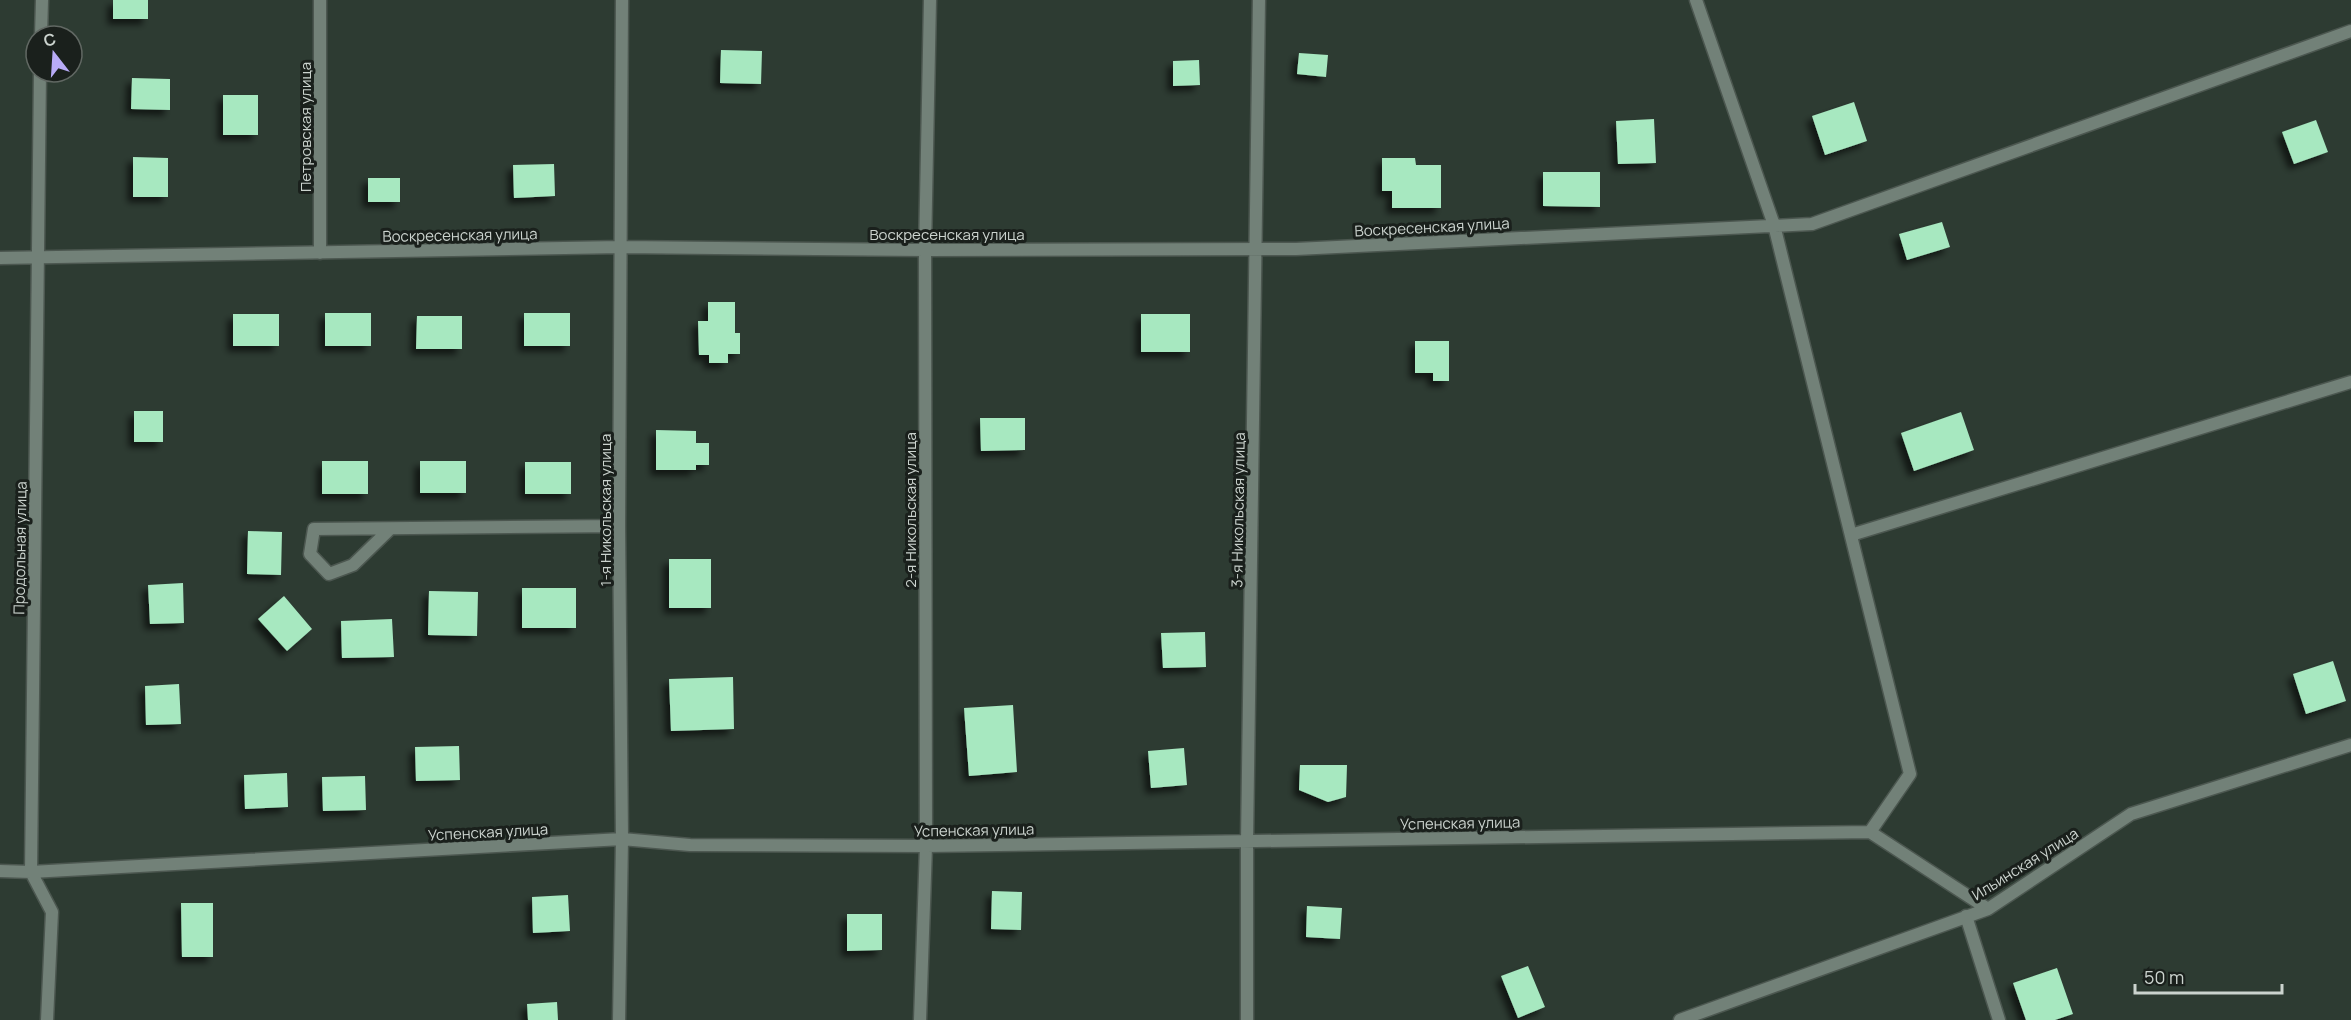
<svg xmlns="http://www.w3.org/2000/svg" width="2351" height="1020" font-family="Manrope,sans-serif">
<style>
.building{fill:#a7e8c0;filter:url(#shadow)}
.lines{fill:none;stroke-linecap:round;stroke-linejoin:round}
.street-casing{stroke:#4c5750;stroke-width:15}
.street{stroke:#728178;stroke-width:12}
.labels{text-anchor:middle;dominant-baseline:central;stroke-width:6;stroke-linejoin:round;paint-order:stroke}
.street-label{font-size:15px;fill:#cbd3ce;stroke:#1a201c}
</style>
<defs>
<filter id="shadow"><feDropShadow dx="-5.5" dy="5.5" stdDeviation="3" flood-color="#0009"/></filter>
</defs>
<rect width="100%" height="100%" fill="#2d3b32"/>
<path class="building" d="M113 0H148V19H113Z
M721 50 762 51 761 84 720 83Z
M1299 53 1328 55 1326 77 1297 74Z
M1199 60 1200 85 1173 86V61Z
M132 78 170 79V110L131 109Z
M223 95H258V135H223Z
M1854 102 1867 141 1825 155 1812 116Z
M1654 119 1656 163 1618 164 1616 121Z
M2316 120 2328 152 2294 164 2282 132Z
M133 157 168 158V197H133Z
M1382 158H1415L1416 165H1441V208H1392V191H1382Z
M554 164 555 196 514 198 513 165Z
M1543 172H1600V207L1543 206Z
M368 178H400V202H368Z
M1942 222 1950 247 1907 260 1899 234Z
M708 302H735V333H740V354H728V363H709V355H699L698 321H708Z
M325 313H371V346H325Z
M524 313H570V346H524Z
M233 314H279V346H233Z
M1141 314H1190V352H1141Z
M417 316H462V349H416Z
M1415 341H1449V381H1433V373H1415Z
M134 411H163V442H134Z
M1961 412 1974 450 1914 471 1901 433Z
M980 418H1025V450L981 451Z
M656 430 696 431V443H709V465H696V470H656Z
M322 461H368V494H322Z
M420 461H466V493H420Z
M525 462H571V494H525Z
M248 531 282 532 281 575 247 574Z
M669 559H711V608H669Z
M183 583 184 623 150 624 148 585Z
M522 588H576V628H522Z
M429 591 478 592 477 636 428 635Z
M284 596 312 629 287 651 258 619Z
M392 619 394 657 342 658 341 621Z
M1205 632 1206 667 1163 668 1161 633Z
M2333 661 2346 701 2306 714 2293 674Z
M733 677 734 729 671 731 669 679Z
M179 684 181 724 146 725 145 686Z
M1013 705 1017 772 969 776 964 708Z
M459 746 460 780 416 781 415 747Z
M1184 748 1187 785 1151 788 1148 751Z
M1300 765H1347L1346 797 1328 802 1299 790Z
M287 773 288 807 245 809 244 775Z
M365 776 366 810 323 811 322 777Z
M992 891 1022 892 1021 930 991 929Z
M568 895 570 931 533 933 532 897Z
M181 903H213V957H182Z
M1307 906 1342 908 1340 939 1306 937Z
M847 914H882V950L847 951Z
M1528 966 1545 1007 1518 1018 1501 976Z
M2057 968 2073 1014 2055 1020H2026L2013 983Z
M557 1002 558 1020H528L527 1004Z"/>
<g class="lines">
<g class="street-casing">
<path id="street" d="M320 0V253
M1696 0 1774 225 1910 774 1870 832
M41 36 42 0
M40 72 31 872 52 912 47 1020
M0 258 621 247 925 250 1296 249 1812 224 2351 31
M390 529 353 565 329 574 310 554 314 529 619 526
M1851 535 2351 382
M1870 832 1988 909
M0 871 31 872 622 839 690 845 926 846 1870 832
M1966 916 1999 1020
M619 1020 622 839 619 526 622 0
M920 1020 926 846 925 250 930 0
M1247 1020V841L1259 0
M1680 1020 1988 909 2131 814 2351 745"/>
</g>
<use href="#street" class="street"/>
</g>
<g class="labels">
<g class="street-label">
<text transform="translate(305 127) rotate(-90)">Петровская улица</text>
<text transform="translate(1432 227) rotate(-3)">Воскресенская улица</text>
<text x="947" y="234">Воскресенская улица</text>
<text transform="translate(460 235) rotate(-1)">Воскресенская улица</text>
<text transform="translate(605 510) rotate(-90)">1-я Никольская улица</text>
<text transform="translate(910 510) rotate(-90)">2-я Никольская улица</text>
<text transform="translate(1238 510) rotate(-89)">3-я Никольская улица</text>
<text transform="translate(20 548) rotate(-89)">Продольная улица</text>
<text transform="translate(1460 823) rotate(-1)">Успенская улица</text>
<text transform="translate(974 830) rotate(-1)">Успенская улица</text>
<text transform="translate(488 832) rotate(-3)">Успенская улица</text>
<text transform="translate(2025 864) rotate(-32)">Ильинская улица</text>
</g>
</g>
<g transform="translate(54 54) rotate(343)"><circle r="28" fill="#1a201c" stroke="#616863" stroke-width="1.5"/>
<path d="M0-4.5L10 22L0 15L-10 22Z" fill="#b8abf7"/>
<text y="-9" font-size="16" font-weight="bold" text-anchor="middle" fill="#cbd3ce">С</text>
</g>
<path d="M2135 984v9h147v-9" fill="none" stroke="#cbd3ce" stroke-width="3"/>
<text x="2144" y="984" font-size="18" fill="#cbd3ce" stroke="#1a201c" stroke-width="4.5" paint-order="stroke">50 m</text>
</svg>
